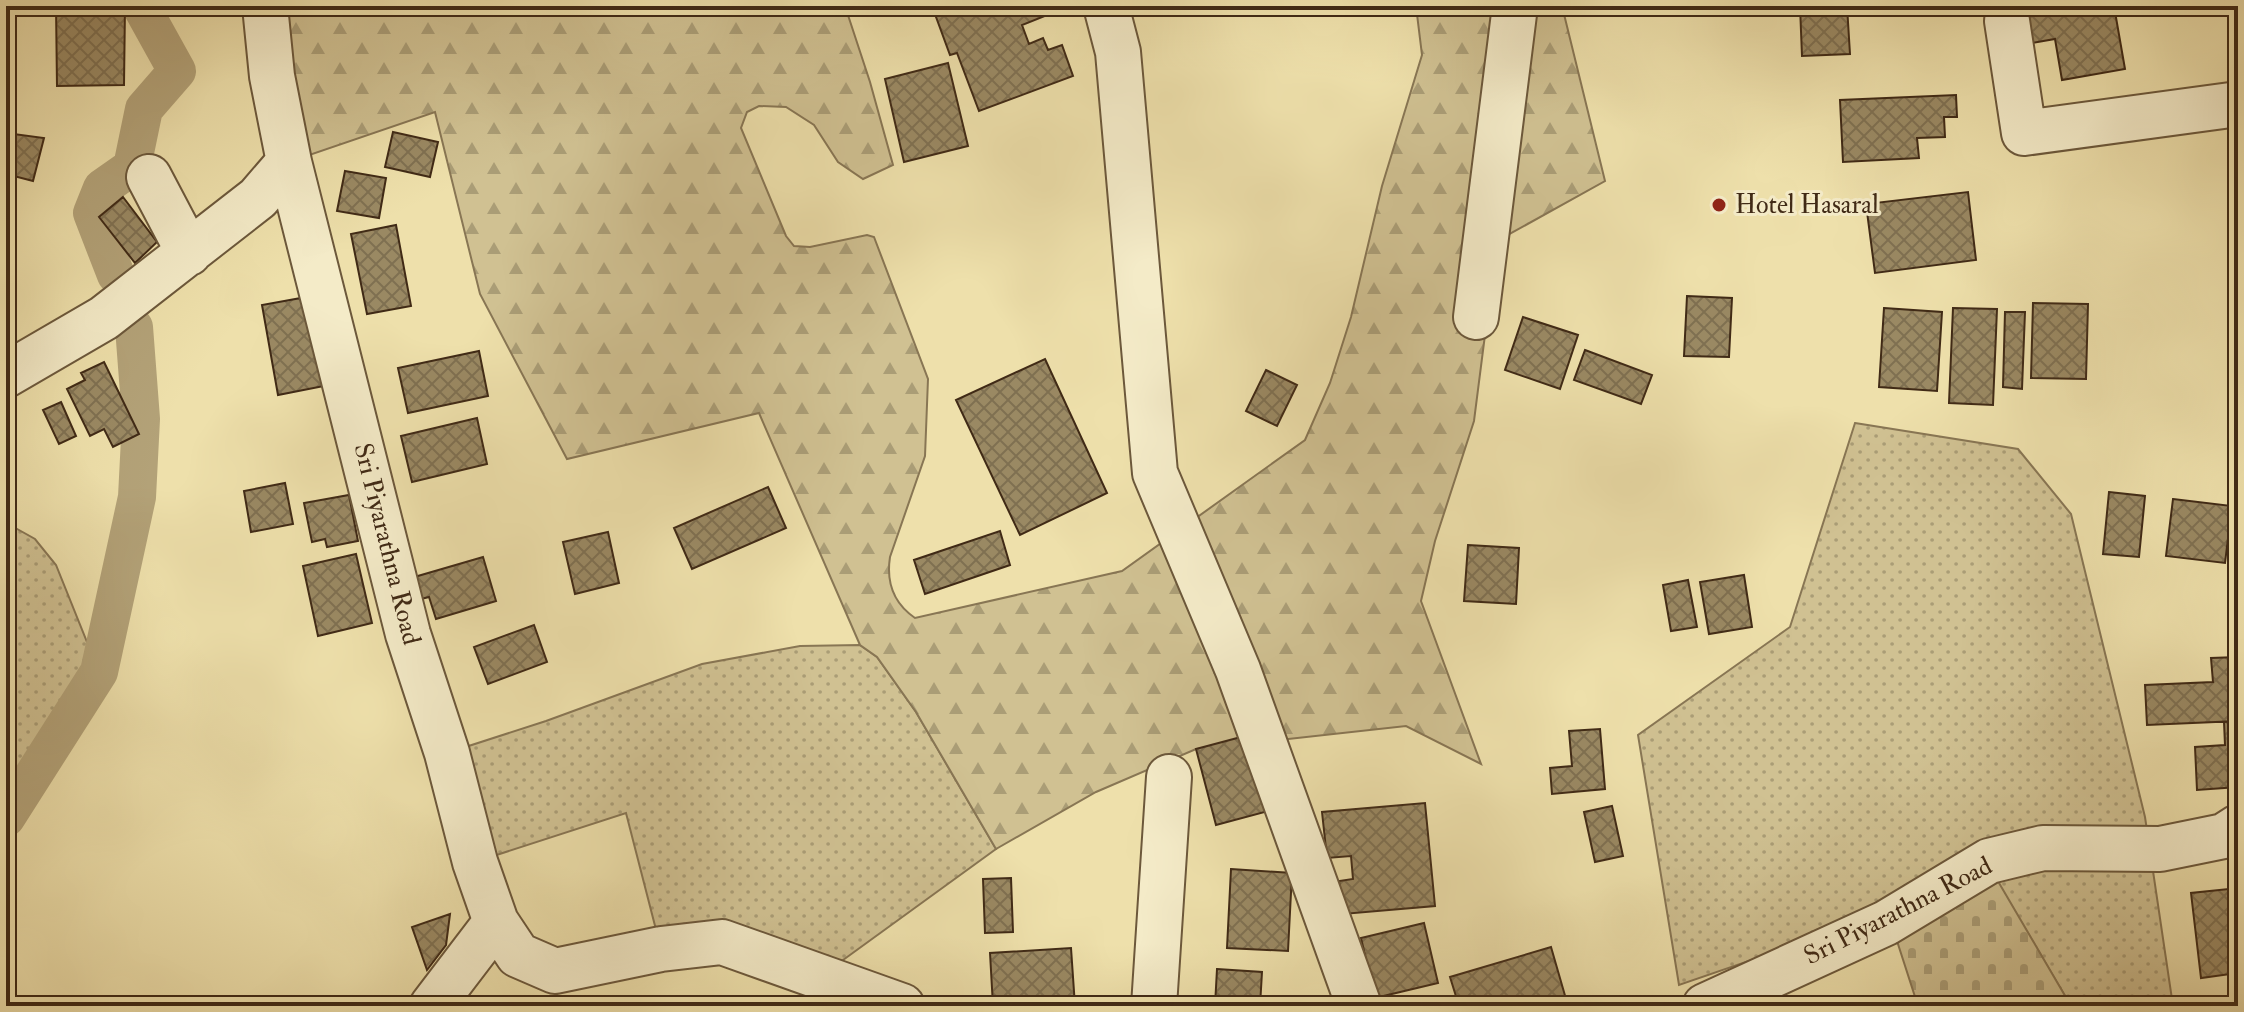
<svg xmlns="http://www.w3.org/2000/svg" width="2244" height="1012" font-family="'IM FELL Double Pica',serif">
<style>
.grass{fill:url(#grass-dots);stroke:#887654;stroke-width:2}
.forest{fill:url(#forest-firs);stroke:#887654;stroke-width:2}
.cemetery{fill:url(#cemetery-stones);stroke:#887654;stroke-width:2}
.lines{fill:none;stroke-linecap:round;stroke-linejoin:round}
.canal{stroke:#b3a278;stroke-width:38}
.building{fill:url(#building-cross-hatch);stroke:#402a16;stroke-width:2}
.minor-casing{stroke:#6c583b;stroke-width:48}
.minor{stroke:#f4ebc8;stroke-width:44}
.poi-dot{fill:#8f2418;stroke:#f4ebc8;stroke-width:3}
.labels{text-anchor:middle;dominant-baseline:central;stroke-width:6;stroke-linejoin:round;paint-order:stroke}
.poi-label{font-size:26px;fill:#402a16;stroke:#f4ebc8;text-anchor:start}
.street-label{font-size:26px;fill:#402a16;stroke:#f4ebc8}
</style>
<defs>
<pattern id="grass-dots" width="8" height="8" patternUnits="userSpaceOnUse" patternTransform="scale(2)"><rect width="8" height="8" fill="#d0c192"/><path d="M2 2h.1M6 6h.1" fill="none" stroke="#aa9d76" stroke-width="1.8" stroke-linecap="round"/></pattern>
<pattern id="forest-firs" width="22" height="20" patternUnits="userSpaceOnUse" patternTransform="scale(2)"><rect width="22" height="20" fill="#d0c192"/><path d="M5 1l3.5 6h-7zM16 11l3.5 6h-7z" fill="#aa9d76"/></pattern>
<pattern id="cemetery-stones" width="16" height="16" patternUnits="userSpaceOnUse" patternTransform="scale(2)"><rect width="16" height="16" fill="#d0c192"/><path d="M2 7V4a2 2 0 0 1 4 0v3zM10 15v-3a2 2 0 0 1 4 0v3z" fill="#aa9d76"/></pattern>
<pattern id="building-cross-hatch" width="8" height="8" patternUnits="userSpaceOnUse" patternTransform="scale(2)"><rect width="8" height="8" fill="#9a8963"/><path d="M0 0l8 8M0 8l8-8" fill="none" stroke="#7f7051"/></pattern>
</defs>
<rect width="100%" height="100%" fill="#eee0ab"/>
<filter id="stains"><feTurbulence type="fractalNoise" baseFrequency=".0025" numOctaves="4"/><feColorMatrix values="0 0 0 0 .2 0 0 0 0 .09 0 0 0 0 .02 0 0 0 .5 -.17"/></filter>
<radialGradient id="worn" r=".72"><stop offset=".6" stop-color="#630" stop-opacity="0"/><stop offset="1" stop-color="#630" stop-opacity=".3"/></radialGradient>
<path class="grass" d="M1855 423 2018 449 2071 514 2145 817 2173 1006H2071L1991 871 1888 913 1679 985 1638 735 1790 627Z
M10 525 35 539 56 565 99 672 6 818V526Z
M860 645 877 657 916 712 996 849 821 976 661 949 626 813 475 862 447 753 546 721 702 664 800 646Z"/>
<path class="forest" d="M265 6H845L870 82 893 165 863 179 838 162 814 125 786 107 759 106 747 112 741 128 786 236 794 246 810 247 867 235 874 237 928 379 925 456 890 557C886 583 893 603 915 618L1122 571 1305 440 1330 383 1351 317 1382 186 1422 55 1416 6H1562L1605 181 1497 241 1474 421 1435 541 1421 601 1481 764 1406 726 1196 749 1096 792 996 849 916 712 877 657 860 645 759 413 567 459 480 294 435 112 289 162Z"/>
<path class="cemetery" d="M1992 871 2071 1006H1918L1888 913Z"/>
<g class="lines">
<path class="canal" d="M116 275 92 213 102 188 132 167 144 109 177 71 141 6
M6 818 99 672 137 497 141 419 134 327"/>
</g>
<path class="building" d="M56 6H125L124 85 57 86Z
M932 6H1059L1060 10 1022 25 1029 44 1043 38 1048 50 1062 45 1073 76 979 111 957 53 950 55Z
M1800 6H1847L1850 54 1802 56Z
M2076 6H2114L2125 69 2062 80 2055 39 2032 43 2027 14Z
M948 63 968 146 904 162 885 79Z
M1956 95 1957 117H1944L1945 137 1917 138 1919 158 1843 162 1840 100Z
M393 132 438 142 430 177 385 167Z
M6 133 44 138 33 181 6 174Z
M345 171 386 178 379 218 337 211Z
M1968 192 1976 260 1875 273 1866 204Z
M123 197 157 242 135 263 99 217Z
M396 225 411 306 367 314 351 234Z
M312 296 329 385 278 395 262 305Z
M1687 296 1732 298 1729 357 1684 356Z
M2033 303 2088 304 2086 379 2031 378Z
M1884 308 1942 312 1937 391 1879 387Z
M1953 308 1997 309 1993 405 1949 403Z
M2005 312H2025L2022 389 2003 387Z
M1523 317 1578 335 1560 389 1505 370Z
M2232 342H2238V405H2236Z
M1585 350 1652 375 1641 404 1574 380Z
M479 351 488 396 408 413 398 368Z
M1045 359 1107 493 1020 535 956 400Z
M104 362 139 434 113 447 104 429 90 436 67 389 85 380 81 373Z
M1266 370 1297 385 1277 426 1246 411Z
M61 402 76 436 59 444 43 410Z
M477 418 487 464 412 482 401 436Z
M285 483 293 524 251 532 244 491Z
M768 487 786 528 692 569 674 528Z
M2109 492 2145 496 2139 557 2103 554Z
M349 495 358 541 327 547 325 539 312 542 304 503Z
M2173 499 2232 506 2225 563 2166 556Z
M1000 531 1010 565 925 594 914 560Z
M608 532 619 583 575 594 563 542Z
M1468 545 1519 548 1516 604 1464 601Z
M356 554 372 623 318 636 303 566Z
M483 557 496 601 436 619 429 597 417 600 411 578Z
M1744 575 1752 627 1709 634 1700 582Z
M1688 580 1697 627 1671 631 1663 585Z
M534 625 547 662 488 684 474 647Z
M2238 657V721L2147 725 2145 685 2213 682 2211 658Z
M2238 721V787L2197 790 2195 747 2225 745 2224 722Z
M1600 729 1605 789 1552 794 1550 768 1572 766 1569 731Z
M1256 733 1276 809 1216 825 1196 749Z
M1425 803 1435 906 1343 914 1339 881 1353 879 1351 856 1327 858 1322 812Z
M1612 806 1623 856 1595 862 1584 812Z
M1231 869 1292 873 1288 951 1227 948Z
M1011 878 1013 932 985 933 983 879Z
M2238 888V973L2201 978 2191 893Z
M450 914 446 945 427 970 412 927Z
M1424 923 1438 983 1375 998 1361 938Z
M1551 947 1568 1006H1459L1450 977Z
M1071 948 1075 1006H993L990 953Z
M1217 969 1262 972 1260 1006H1215Z
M1350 993 1353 1006H1299Z"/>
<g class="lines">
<g class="minor-casing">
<path id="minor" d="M1106 6 1118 52 1155 473 1238 670 1359 1006
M2007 21 2024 133 2238 104
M289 162 408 634 447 753 475 862 496 922
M149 177 189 253
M1476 317 1515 6
M6 375 104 318 258 198 289 162 272 76 265 6
M432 1006 496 922 518 955 555 971 661 949 722 942 902 1006
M1154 1006 1169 777
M1705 1006 1886 923 1989 861 2043 848 2160 849 2224 836 2238 827"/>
</g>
<use href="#minor" class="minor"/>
</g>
<circle class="poi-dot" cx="1719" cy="205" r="8"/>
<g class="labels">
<g class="poi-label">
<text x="1735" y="205">Hotel Hasaral</text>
</g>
<g class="street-label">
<text transform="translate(387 544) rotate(76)">Sri Piyarathna Road</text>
<text transform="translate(1898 911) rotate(-27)">Sri Piyarathna Road</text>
</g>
</g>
<rect width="2244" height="1012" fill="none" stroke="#eee0ab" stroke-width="32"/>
<rect x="8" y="8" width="2228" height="996" fill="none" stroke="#402a16" stroke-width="4"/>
<rect x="16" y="16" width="2212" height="980" fill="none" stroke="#402a16" stroke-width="2"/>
<rect width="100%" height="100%" filter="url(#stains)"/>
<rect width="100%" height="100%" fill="url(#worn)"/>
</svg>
